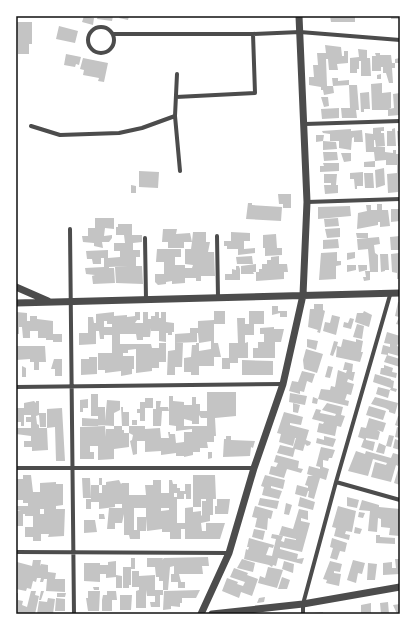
<svg xmlns="http://www.w3.org/2000/svg" width="416" height="630" font-family="Arial,sans-serif">
<style>
.building{fill:#c4c4c4;fill-rule:evenodd}
.lines{fill:none;stroke-linecap:round;stroke-linejoin:round}
.minor{stroke:#4c4c4c;stroke-width:4}
.tertiary{stroke:#4c4c4c;stroke-width:7}
.neatline{fill:none;stroke:#111;stroke-width:1.5}
</style>
<rect width="100%" height="100%" fill="#fff"/>
<path class="building" d="M84 16 94 18 93 25 82 22Z
M98 16H113L112 21 97 19Z
M120 16H129L128 20 119 18Z
M330 16H355V22H331Z
M391 16H400V19H391Z
M17 22H32V44H29V54H18Z
M59 26 78 31 75 43 56 39Z
M325 45 341 47 342 56H344V51H348V63L337 64 338 70H329L328 59H326L327 86H333L334 93 324 95 323 90H321V87L309 85V77H314L313 65H318L317 53H326Z
M358 49 367 50V58H370L371 76H361V61H359V69H357V73H350V58L359 57Z
M375 53H380V55H391L392 63H395V68H392L393 83H389L386 73H383V67H381V71H372V56H376Z
M66 54 81 57 79 65 76 64 75 67 64 65Z
M83 58 108 63 104 82 98 81 99 78 83 75 84 70 80 69Z
M400 58V63H395V59Z
M381 74V79H377V75Z
M332 78H338V81L349 80V85H357L359 110H356L357 118H342L341 108H350L349 85 333 86Z
M382 83V93L391 92V108L389 109 394 108 393 94 400 93V115L388 116V110H372L371 84Z
M369 92 370 109H364V112H361L360 93Z
M321 97H328L329 106 324 107Z
M339 108V118L322 119 321 109Z
M384 127V131H381V133H384L385 146 376 147 375 140H374V147H385V152L393 153V150H396V154H400L398 192 388 193 387 174 397 173V165H386V160L375 161 374 152H366L365 133 373 134V128Z
M395 128 396 146H387V131H392V129Z
M351 129V131L362 130 363 142H354V137L352 138 351 150 339 148V141H330V134L323 133 322 131Z
M397 131H400V146H398Z
M316 135H324L323 141 336 142 337 149 323 150V141L316 142Z
M323 152H337L338 160 324 161Z
M341 153H351V161L344 162Z
M375 161V167H364V162Z
M323 163H339V171L320 172V166H324Z
M384 168 385 185 376 188 375 170Z
M139 171 159 172 158 188 139 187Z
M363 172V186H357V189H355L354 179H350V173Z
M364 173H373L374 188H365Z
M324 174H337L336 185H338V193L325 194 324 185H331V183H324Z
M131 185 136 186V193H131Z
M278 194H291V208H283V204H279Z
M248 203H252V205L282 207 281 221 246 219Z
M377 204H382V210H388L390 226 380 227V222H378V225L357 229 358 213 367 211 366 205H371V210H377Z
M350 206 351 216 318 219V207Z
M391 209H400V221L391 222Z
M95 218H114V229L105 228 104 236 112 235V238L109 242H102L103 248 94 246V243L83 242 82 236H88V228H95Z
M338 218 339 226 325 227 324 219Z
M118 224H132V235H142V242L133 243V250H140V257H136V266H142L143 284 116 283 115 267 129 266 109 267V268H114L115 283 93 284 92 276 95 275 86 274 85 268 104 267V258H101V264H93L92 259H87L86 251 108 250V258L120 257V251H114V243H125L124 235H116V227H118Z
M340 228V237L327 238 325 229Z
M163 229H177L176 234 190 233 192 242 193 232H206V242H210L208 252H214L215 276H201V281H196V278H185V283L172 284V281L166 282V284L158 285 155 282V274H164V262H156L157 249H181V257H175V265H185V268H192L193 265 185 264V249H191L192 242H184V248H168V242H162Z
M231 232 250 233V241H244V249L255 248V253L238 255V249H227V246H224V241H231Z
M356 233H368V238H357Z
M276 234 277 248H282V255L265 256V248H263V235Z
M400 236V250H391L390 237Z
M379 237 380 244 374 245 375 253 378 255V272H370V280L364 281 363 277H366L365 271H370L368 249 358 250 357 239Z
M338 239 339 248 323 249V240Z
M337 252V261H341V265L336 266V279L319 280 321 253Z
M355 252V258L347 260V253Z
M399 253 400 279H397V273L392 272 391 254Z
M380 254H388L389 270H385V271L381 272Z
M252 256 253 264H237L236 257Z
M279 256V264H287L288 272H284V279L256 281V272H259V269H262V264H267V260H271V257Z
M256 264V272H253L254 274H241V266Z
M347 265H356V270L347 272Z
M358 265H367V270L359 272Z
M236 266H239L240 269V280H225V274H232V269L236 270Z
M398 302H400V325L396 324 399 317 395 316Z
M314 304H323V310L325 311 320 333 317 332 318 330 308 327 310 309H314Z
M272 306H278V311H287V317H280V313L272 315Z
M214 311H225V324H214V343H218L221 357H214V366H199V375H191V372H184V358L191 357 192 345H196V343H199V351L211 349V341L199 343 198 333H197V342L175 343V334L190 333V328H198V321L214 320Z
M249 311H264V324H254V335H245V343L248 342V358H238V363H230V369H222V358H229V343H238L237 318H245V324H249Z
M364 311 372 315 369 327 355 322 357 313H363Z
M16 312 27 313V321H30V316H37V319L53 321V334H62V342H53V340H46V338H38V331H30V338H23L22 327H19V334H16Z
M114 312V316L127 315V317L135 316V312H140V320H137L135 323H143V312H148V319H151V316H155V312H159V318H161V312H166V322L174 323V332H172V335H168V333H166V342L159 341V331H151V328L150 337H143V340H137L136 334H120V344H151L152 348H159V343H166V362H159V368H152V371L136 373V349L128 350V353H123V356H134V369H132V374L121 376V371L105 373V370H98V353H112V320V324H107V321H104V327H112V335H104V339H100L99 331H96V344L79 345V333H88V317H93L94 323H96V314Z
M332 315 340 317 336 335 323 331 325 322 330 323Z
M350 318 354 319 351 329 343 327 344 322 348 323Z
M357 324 364 326 362 339 353 337Z
M274 327V329H284L281 342H275V358H253V348H258V342H264V334H260V328Z
M387 332 400 336V345L398 344 397 346 400 347 399 356 388 353V355L381 354 383 345 390 347V344L384 343Z
M307 339 318 341 316 350 307 347Z
M343 339 356 342V339L363 341 361 352H363L360 362 336 357 337 346 333 356 330 355 334 341 338 342 337 346 341 347Z
M175 343H183L182 367H175V375H167L168 351 175 350Z
M16 346H45L46 362H39V370H34V362H30V359L16 360Z
M306 349 323 354 317 373 304 369 303 360Z
M387 355 400 359V367L384 362Z
M89 357H97V374L81 375V359H89Z
M54 359H62V376H55V369H51Z
M242 360 273 361V375H242Z
M345 362 353 364 352 372H355L353 381 348 379 347 382 354 384 351 395 347 394 345 400 349 401 348 406 318 399 321 389 330 390 331 386 335 387 338 370 346 373 347 370H343Z
M384 365 393 368 392 372 397 373 396 378 380 374 381 368H384Z
M22 366 26 368V377H22Z
M328 366 333 367 330 378 325 377Z
M302 371 315 374 312 383 307 381 304 392 300 391V394L289 391 292 381 298 382Z
M375 374 391 379V380L394 381 393 388 397 389 396 392 390 390 391 388 373 382Z
M378 387 390 390 388 398 376 394Z
M207 392H236V416L215 418 216 436H214V442H207L208 448H200V452H193V455L184 457V456H176V453L161 455V451L145 452V441H137V454L133 455 130 441 132 440 133 435 129 433V447L114 449V459L98 460V446H90V452H94V459H80V427L105 426 106 437V429H114V426H122L121 407H123V412H129V426H122V430H124V433H129V426H145V429L160 428 161 438H169L168 432H170V434H175L176 443 184 442V432H192V429L176 431V426L169 425V396H173V401L184 402V405H192V397H196V404H200V411H207ZM199 415 201 418H207V426H184V419L192 421V424H199Z
M290 393 307 396 305 405 289 402Z
M91 394H98V407H105V421L107 400 120 401V410L114 413V426L98 425V416H91Z
M313 397 318 399 317 404 312 403Z
M375 397 398 403 395 414 389 412V410L385 408 371 404Z
M145 398H153V408H145V421H140V413H137V409H140V402H145Z
M88 399V408H83V412H80V400Z
M34 401 36 403V401H39V413H46V427H40L39 415 36 416 37 424 39 425V428H47L48 450 32 451V447H24V441H31V436L16 434V428H31V422H26V417H31V415H24V403Z
M156 401H161L160 407H168L169 411H162L161 426H153V409H156Z
M293 403 300 405 298 413 293 412Z
M327 403 343 407 341 415 345 416 341 427 337 426 335 436 317 432 319 423 323 424 324 422 312 419 316 409 321 410 320 413 335 416 336 414 322 410Z
M369 406 386 411 383 420 366 415Z
M16 408H24V426H21V422H16Z
M62 408 65 461H56L55 427 47 428V409Z
M284 412 303 417 301 425 290 423V425L309 430 306 440 311 442 310 445 307 446 305 444 303 451 295 449 293 457 277 453 280 445 293 448 296 438H295L293 446 279 442 281 434 277 433Z
M398 416H400V427L395 425Z
M82 418 98 419V426H82Z
M369 418 386 423 383 432 377 430 380 432 378 440 366 438V440L375 442 373 451 361 447 364 439 358 437 361 427 366 428Z
M132 420H137V425H132Z
M397 427 400 428V438L395 437Z
M389 435 394 436 391 447 386 446Z
M226 436H231V440L255 441 253 448 251 447 250 456 223 457 224 439H226Z
M324 436 336 439 333 447 316 443 317 438 324 440Z
M395 439 400 441V450L393 448Z
M379 443 386 446 384 454 376 452Z
M321 447 335 450 332 458H329L328 461 323 460V467L329 469 326 480 320 478 314 499 308 497 309 491H308L306 497 295 494 297 485 308 488V486L305 485 308 476H313L307 474 309 466 320 469V467L316 466Z
M356 451 365 454 366 451 391 458 393 453 400 455V461L398 466 396 465 391 482 371 477 375 462 386 465 387 463 373 459 368 476 348 471Z
M208 452H212V458L208 459Z
M276 455 299 461 298 468 303 469 301 473 287 469 284 478 269 474 271 466 276 467 278 463 274 462Z
M400 463V485L394 483Z
M23 475H31L33 492H40V483L56 482V484H63V505L56 506V509H65L64 536 48 537 49 534H41V524V541H33V537H25V527H33V516H25V514H23V526H17L16 511H21L16 510V506H28V503H23V500H16V479H23ZM40 509H44V514H40Z
M193 475H215L216 499H213V515H210V521L201 523 202 531H206V523H225L220 539H185V529H181V539H170V532H162V529L147 531 146 518V531H140V539H130L129 535H124V514L122 523H115V529H107L109 508H122V504H115V507L99 509V502H91V485H99V478H102V485H99V493H102V485H106V482L119 480 121 484 122 483H129V495H146L145 485H153V480H161V493H169V480H172L173 484H177V488H180V491H185V484H191V499H186V494H184V499H177V523H185V508L193 507V512L201 511V515L202 516V501H206V499H201V507H193ZM174 493H177V497H174ZM134 508H146V517H137V530H134ZM161 508H169V510L161 511Z
M265 475 285 480 283 489 271 486V488L282 491 279 499 262 495 264 487 261 486Z
M82 478H90L91 498H83Z
M300 497 315 502 313 510 298 506Z
M347 497 359 500 357 508 347 506Z
M260 498 279 501 277 509 258 505Z
M86 499H91V509H86Z
M217 499H230L228 514H215V506H217Z
M362 500 379 505V507L400 509V536L389 535 390 528 381 527V519L378 518 377 532 368 531 370 511 359 510Z
M286 503 292 505 289 515 284 514Z
M255 506 273 511 271 519 268 518 267 530 255 527 257 518 252 517Z
M338 506 356 511 352 532 346 531 345 534 350 535 349 540 334 536 336 528 332 527Z
M299 509 308 511V520L301 518V521L310 523 302 552 280 547V549L298 554 297 559 304 558 302 564 278 558 276 566 273 565 272 567 269 565 244 559 246 549 248 550 249 547H247L249 538 274 545 273 548 269 547 266 555 272 556 276 539 271 538 272 534 283 536 281 541 284 542 285 538 296 540V539L279 535 282 526 293 529Z
M359 512 365 513 363 518 358 517Z
M99 514H104L105 519H99Z
M84 520H95L97 532 84 533Z
M355 527 362 529 360 534 354 533Z
M254 529 265 531 263 540 252 537Z
M376 535H380V537L395 538V544L376 543Z
M332 538 347 543 345 552 340 551 337 560 330 558 333 548 330 547Z
M208 557 209 566H202L203 574H179L181 582H185V588H178V582H171V574H174V566L170 567 168 590H163V581H159V577H156L155 567H147V558H163L162 560 164 558Z
M131 558H135V569H131V585H129V588H123V567H131Z
M242 559 255 563 253 572 237 568Z
M395 559H400V574L383 575V563L392 562V568H396Z
M33 560H41L40 566 41 564 48 565V572L56 573 55 579H65V592L46 591 47 579H44L43 582H40L41 578H37L36 582 33 581 31 589 27 588 26 591 16 589 17 562 32 566Z
M353 560 365 563 362 574 358 573 356 583 347 580Z
M116 561V575L122 576V588H116V577L106 578V574H100V582L84 581V563H100V565H108V562Z
M284 561 294 564 293 573 282 569Z
M330 561 342 564 340 572 334 571V573L341 574 339 586 326 583 327 580 323 579Z
M368 563 377 564 375 580H367Z
M268 567 283 570 277 588 258 583 260 576 265 578Z
M234 568 248 573 247 575 258 579 252 596 241 592 239 598 222 591 227 578 238 582 237 584 243 586 245 582 230 577Z
M132 571H139V576L155 575V590H163V595H160V607H151L150 602H155V596H147L146 590V608H136V591L139 590V587H132Z
M282 577 290 580 287 589H278Z
M93 587H99V590H94Z
M200 590 196 598H182V603H180V607L171 606V609L163 610 164 591Z
M31 591H36L35 595 39 596 35 614H16V593H18V600L23 601 22 605 27 607Z
M41 591H44L41 600H39Z
M88 591H100L99 611H88L86 598H88Z
M107 591H116L117 600H112V611H102V600L103 595H107Z
M57 593H66L65 597H57Z
M120 595H132L131 610H120Z
M265 597 264 602 257 603 259 598Z
M48 598 55 599 53 614H37L39 601 47 602Z
M56 598 65 599V611H55Z
M388 602 389 614H381L380 603Z
M371 603V614H361V605Z
M400 604V614H397L393 605Z
M323 612V614H313V613Z"/>
<g class="lines">
<path class="minor" d="M88 40a13 13 0 1 1 26 0a13 13 0 1 1-26 0Z
M113 34H253L300 32 400 40
M177 74 175 116 180 171
M176 97 255 93 253 34
M305 124 400 121
M31 126 60 135 119 133 142 128 175 116
M307 202 400 199
M70 229 74 614
M217 236 218 297
M145 238 146 299
M16 387 283 384
M16 468H254
M336 482 400 500
M16 552 229 553
M303 614V604L336 482 390 295"/>
<path class="tertiary" d="M16 287 48 301
M16 303 400 293
M201 614 229 553 254 468 283 384 303 295 307 202 299 16
M212 614 303 604 400 587"/>
</g>
<rect width="416" height="630" fill="none" stroke="#ffffff" stroke-width="34"/>
<rect x="17" y="17" width="382" height="596" class="neatline"/>
</svg>
